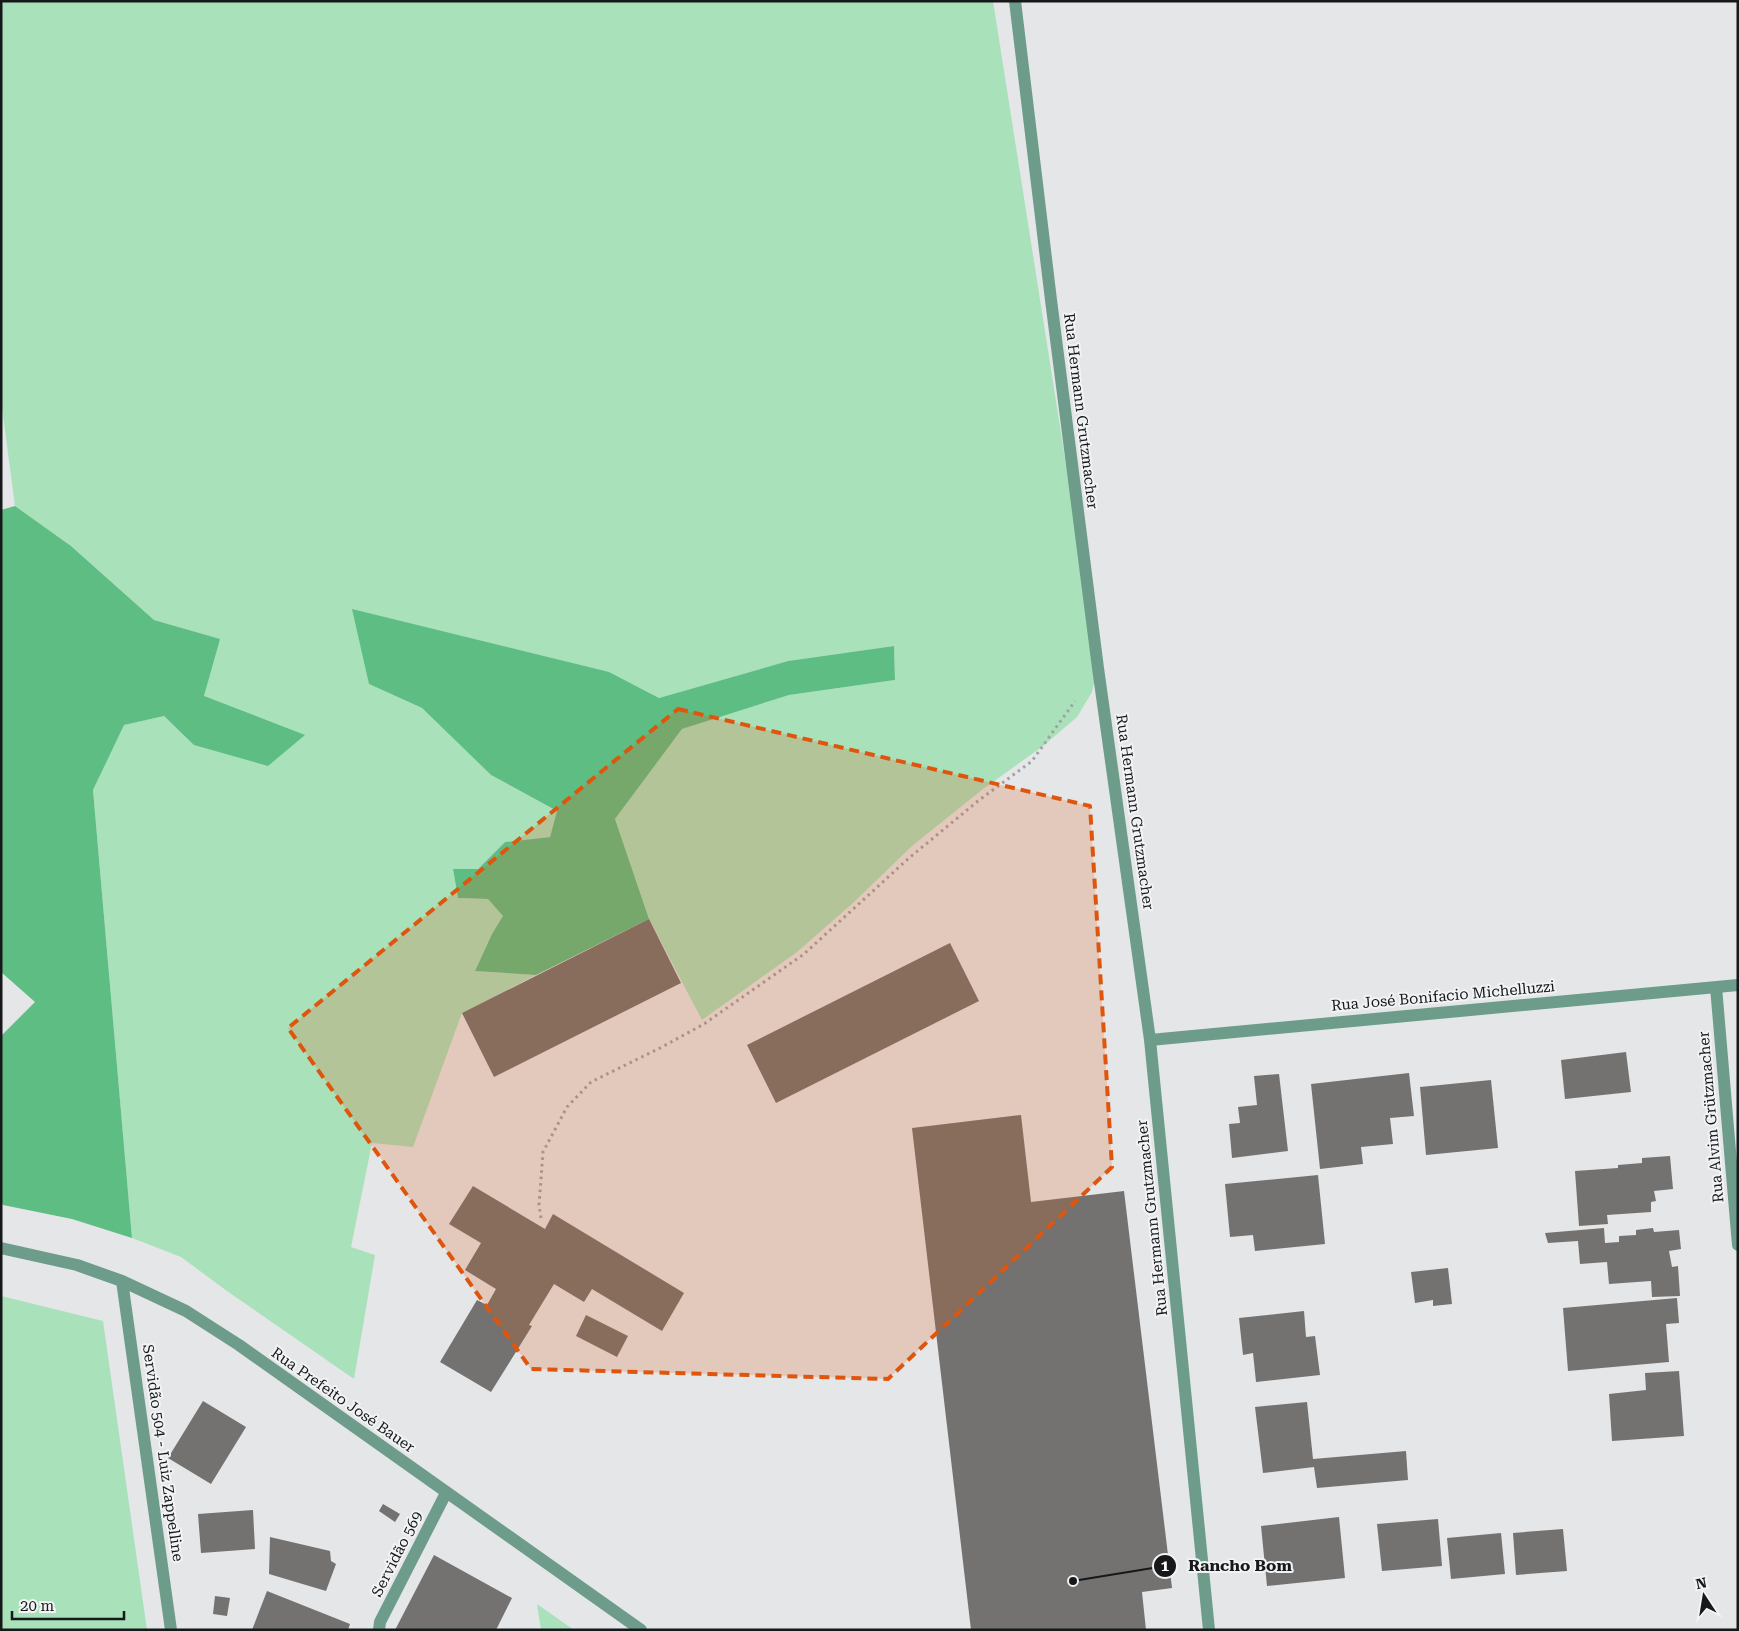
<svg xmlns="http://www.w3.org/2000/svg" width="1739" height="1631" font-family="'Roboto Serif',serif">
<style>
.green{fill:#a9e1bb}
.forest{fill:#5ebd83}
.building{fill:#747270}
.lines{fill:none;stroke-linecap:round;stroke-linejoin:round}
.path{stroke:#a0a2a3;stroke-width:3;stroke-dasharray:2.5 4;stroke-linecap:butt}
.minor{stroke:#6e9c8a;stroke-width:12}
.marked{fill:#de560d;fill-opacity:0.2;stroke:#de560d;stroke-width:4;stroke-dasharray:10 6;stroke-linejoin:round}
.labels{text-anchor:middle;dominant-baseline:central;stroke-width:4;stroke-linejoin:round;paint-order:stroke}
.street-label{font-size:15px;fill:#171819;stroke:#f1f3f5}
.leader{fill:none;stroke:#171819;stroke-width:2}
.callout-dot{fill:#171819;stroke:#f1f3f5;stroke-width:2}
.mark-label{font-size:15px;text-anchor:middle;font-weight:bold;fill:#fff}
.callout-label{font-size:16px;text-anchor:middle;font-weight:bold;fill:#171819;stroke:#f1f3f5;stroke-width:4;stroke-linejoin:round;paint-order:stroke}
</style>
<rect width="100%" height="100%" fill="#e4e6e8"/>
<path class="green" d="M1 1H993L1098 668 1092 692 1077 717 1043 746 983 789 912 846 853 903 797 952 702 1020 649 919 615 819 682 729 789 695 895 680 894 646 788 661 659 698 608 672 369 684 422 708 491 775 557 811 550 837 505 842 478 869H453L458 898 488 899 504 916 492 934 475 971 536 975 462 1013 413 1147 372 1143 351 1247 375 1255 354 1379 227 1291 181 1257 132 1238 93 790 123 725 164 716 195 745 204 696 219 639 154 620 71 546 15 506 1 400Z
M1 1296 103 1321 147 1630H1Z
M537 1604 574 1630H541Z"/>
<path class="forest" d="M15 506 71 546 154 620 220 639 204 696 305 735 268 766 194 745 164 716 124 725 93 790 132 1238 72 1219 3 1205 1 1201V1036L35 1002 1 972V510Z
M352 609 609 672 659 698 788 661 894 646 895 680 789 695 682 729 615 819 649 919 536 975 475 971 492 934 503 916 488 899 458 898 453 869H478L505 842 550 837 557 811 491 775 422 708 369 684Z"/>
<path class="building" d="M649 919 681 983 494 1077 462 1013Z
M950 943 979 1001 776 1103 747 1045Z
M1626 1052 1631 1092 1565 1099 1561 1060Z
M1409 1073 1414 1116 1390 1118 1393 1144 1361 1147 1363 1164 1320 1169 1311 1084Z
M1279 1074 1288 1151 1232 1158 1229 1124 1240 1123 1238 1107 1257 1105 1254 1076Z
M1491 1080 1498 1148 1426 1155 1420 1087Z
M1021 1115 1031 1202 1124 1191 1172 1588 1142 1592 1146 1630H971L912 1128Z
M1670 1156 1673 1189 1654 1191 1656 1201 1651 1202V1212L1607 1215 1608 1224 1579 1226 1575 1171 1618 1168V1165L1642 1163V1158Z
M1318 1175 1325 1244 1255 1251 1253 1235 1230 1237 1225 1184Z
M473 1186 545 1229 553 1214 684 1293 662 1331 592 1289 584 1302 554 1284 529 1325 532 1326 491 1392 440 1362 477 1300 487 1305 496 1289 465 1270 481 1243 449 1224Z
M1604 1228 1605 1243 1619 1242V1236L1636 1235V1230L1653 1228 1654 1232 1679 1230 1681 1249 1669 1251 1672 1267 1678 1266 1680 1296 1652 1297 1651 1281 1609 1284 1607 1262 1580 1264 1578 1241 1548 1243 1545 1233Z
M1448 1268 1452 1304 1433 1306V1300L1415 1303 1411 1272Z
M1677 1298 1679 1323 1666 1324 1669 1362 1568 1371 1563 1308Z
M1304 1311 1306 1337 1315 1336 1320 1375 1256 1382 1253 1353 1243 1355 1239 1318Z
M586 1315 628 1336 617 1357 576 1336Z
M1679 1371 1684 1436 1612 1441 1609 1394 1646 1390 1645 1373Z
M203 1401 246 1427 211 1484 168 1458Z
M1307 1402 1313 1459 1406 1451 1408 1480 1317 1488 1314 1467 1263 1473 1255 1407Z
M383 1504 400 1514 395 1522 379 1511Z
M253 1510 255 1549 201 1553 198 1514Z
M1339 1517 1345 1578 1267 1586 1261 1526Z
M1438 1519 1442 1566 1382 1571 1377 1524Z
M1563 1529 1567 1571 1516 1575 1513 1533Z
M1501 1533 1505 1574 1451 1579 1447 1538Z
M270 1537 330 1551 331 1561 336 1564 326 1591 269 1574Z
M434 1555 512 1598 496 1630H395Z
M267 1591 350 1624 348 1630H252Z
M215 1596 230 1598 227 1616 213 1614Z"/>
<g class="lines">
<path class="path" d="M541 1218 539 1205 543 1152 567 1107 591 1082 662 1047 704 1024 804 954 909 858 978 801 1032 761 1075 701"/>
<path class="minor" d="M1015 1 1051 300 1098 668 1150 1040 1209 1630
M1716 987 1738 1245
M1150 1040 1738 985
M1 1248 77 1265 122 1281 186 1311 239 1345 641 1630
M122 1281 171 1630
M379 1630 380 1622 446 1493"/>
</g>
<path class="marked" d="M678 709 1090 806 1112 1167 888 1379 531 1369 288 1028Z"/>
<g class="labels">
<g class="street-label">
<text transform="translate(1081 411) rotate(83)">Rua Hermann Grutzmacher</text>
<text transform="translate(1135 812) rotate(82)">Rua Hermann Grutzmacher</text>
<text transform="translate(1443 996) rotate(-5)">Rua José Bonifacio Michelluzzi</text>
<text transform="translate(1711 1117) rotate(-95)">Rua Alvim Grützmacher</text>
<text transform="translate(1152 1218) rotate(-96)">Rua Hermann Grutzmacher</text>
<text transform="translate(343 1400) rotate(35)">Rua Prefeito José Bauer</text>
<text transform="translate(163 1453) rotate(82)">Servidão 504 - Luiz Zappelline</text>
<text transform="translate(397 1554) rotate(-63)">Servidão 569</text>
</g>
</g>
<path class="leader" d="M1073 1581L1165 1566"/>
<g class="callout-dot">
<circle cx="1073" cy="1581" r="5"/>
<circle cx="1165" cy="1566" r="12"/>
</g>
<g class="mark-label">
<text x="1165" y="1571">1</text>
</g>
<g class="callout-label">
<text x="1240" y="1571">Rancho Bom</text>
</g>
<rect width="1739" height="1631" fill="none" stroke="#171819" stroke-width="5"/>
<g transform="translate(1704 1596) rotate(348)" stroke="#f1f3f5" stroke-width="4" paint-order="stroke">
<path d="M0-4L9 19L0 12L-9 19Z" fill="#171819"/>
<text y="-8" font-size="14" font-weight="bold" text-anchor="middle" fill="#171819">N</text>
</g>
<path d="M12 1611v8h112v-8" fill="none" stroke="#171819" stroke-width="2.5"/>
<text x="20" y="1611" font-size="15" fill="#171819" stroke="#f1f3f5" stroke-width="4" paint-order="stroke">20 m</text>
</svg>
